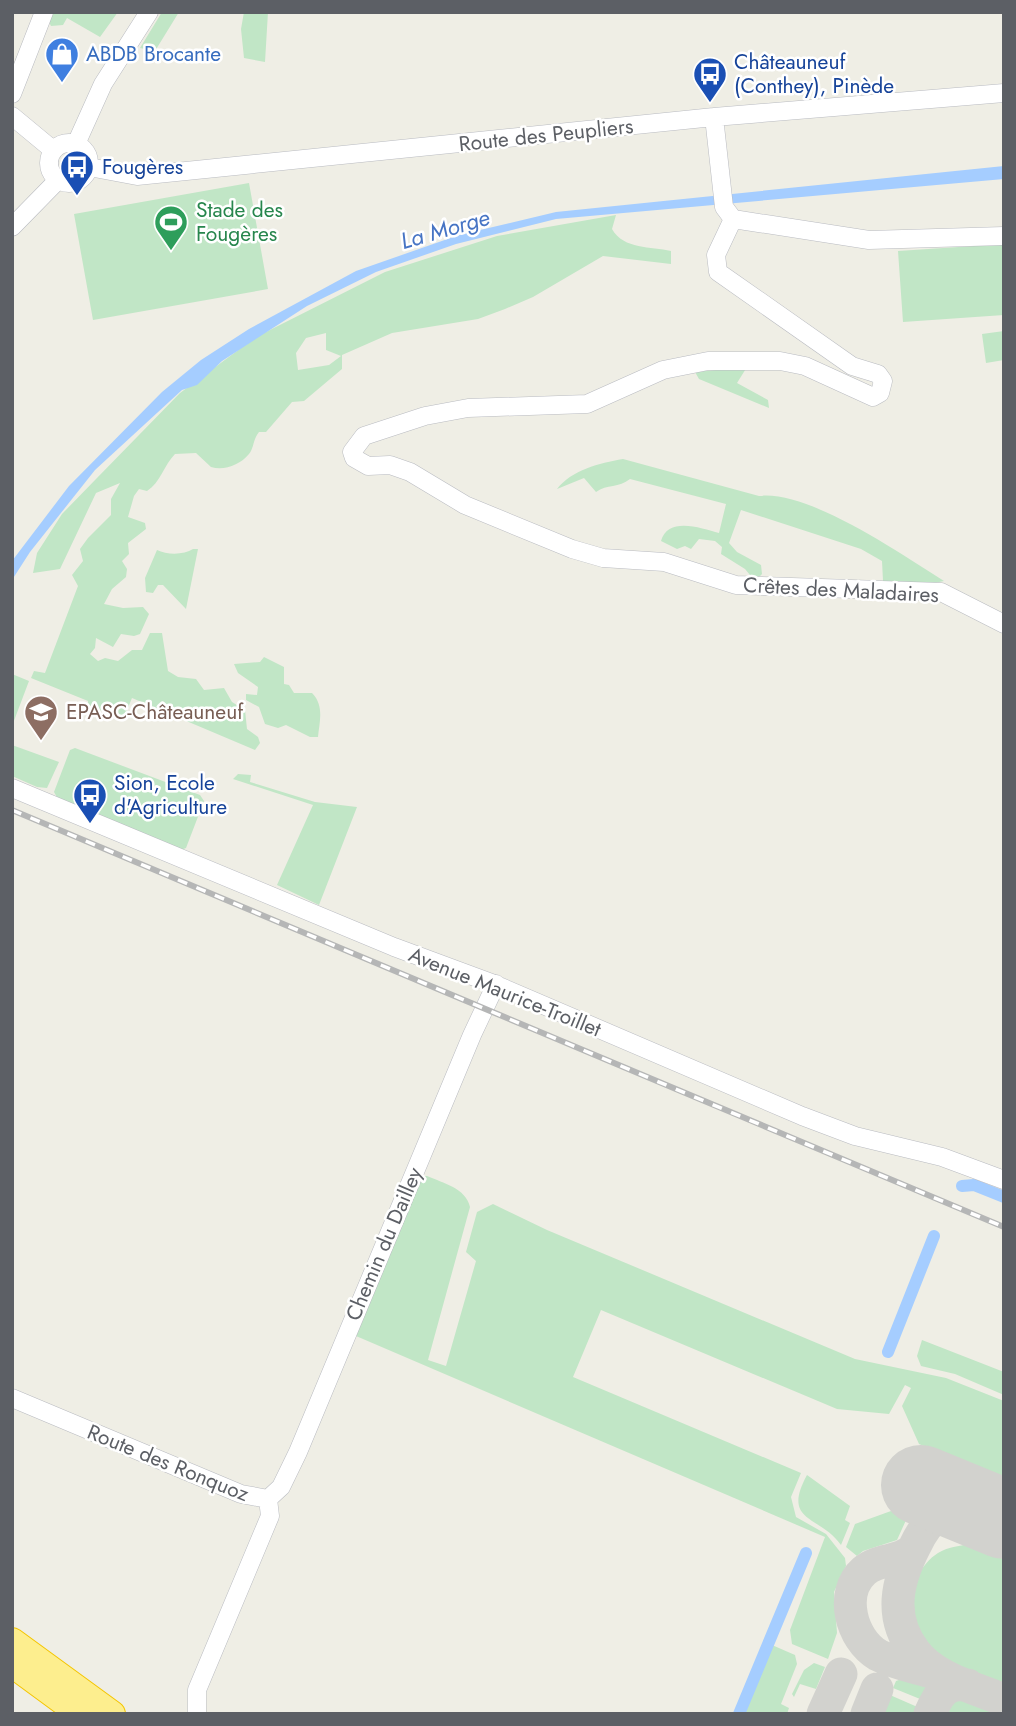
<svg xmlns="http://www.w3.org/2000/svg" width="1016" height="1726" font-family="Jost,sans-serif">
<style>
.green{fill:#c1e6c6;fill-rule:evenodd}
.water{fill:#a5cdff}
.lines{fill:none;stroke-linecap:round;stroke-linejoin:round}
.canal{stroke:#a5cdff;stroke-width:12}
.taxiway{stroke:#d2d2ce;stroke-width:33}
.runway{stroke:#d2d2ce;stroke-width:80}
.minor-casing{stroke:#b9bbc1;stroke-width:19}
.highway-casing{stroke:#f4c500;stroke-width:28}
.minor{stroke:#fff;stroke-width:18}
.highway{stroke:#fdee8e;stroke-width:26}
.rail-casing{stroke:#b5b6b6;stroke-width:6}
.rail{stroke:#fff;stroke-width:3.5;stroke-dasharray:10;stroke-linecap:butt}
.labels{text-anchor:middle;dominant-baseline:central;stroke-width:5;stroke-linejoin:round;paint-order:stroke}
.shop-label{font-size:21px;fill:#366cbe;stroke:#fff;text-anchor:start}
.transit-label{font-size:21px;fill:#164399;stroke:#fff;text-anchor:start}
.street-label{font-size:21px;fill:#5c5f65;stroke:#fff}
.leisure-label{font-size:21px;fill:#27864d;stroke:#fff;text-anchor:start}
.education-label{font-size:21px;fill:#785e54;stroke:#fff;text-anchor:start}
.water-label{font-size:23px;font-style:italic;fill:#4674c4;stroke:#fff}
</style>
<rect width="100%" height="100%" fill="#efeee5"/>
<path class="green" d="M52 12H118L100 37 67 18 63 25 51 26 49 22Z
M162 12H179L155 51 140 48Z
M244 12H268L265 62 244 58 241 29Z
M249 183 268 289 93 320 74 214Z
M616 215 612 229C624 250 651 246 671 251V264L603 256 533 297 505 309 478 319 392 333 342 355V369L304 401 292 402 266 432H259C253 439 254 448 249 454 240 465 224 471 211 467L196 453 175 454C164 465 160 483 147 491L139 489 134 496 128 517 145 523 146 529 128 543 129 554 122 561 127 569 126 577 112 589 104 604 123 608 143 607 149 614 140 634 134 636 121 634 113 647 96 638 95 648 90 654 98 661 105 658 118 661 132 650H142L150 633H162L168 671 178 677 196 679 204 690 224 688 232 702 245 710 247 729 258 737 260 743 255 750 132 698 123 720 88 705V701L31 678 34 671 45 673 78 586 72 575 83 561 80 549 88 538 111 515V499L120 483 96 493 60 569 33 573 37 553 62 514 96 479 180 393 256 337 385 272 497 236ZM326 333V350L341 356 329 365 298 370 296 353 306 338Z
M1004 244V315L903 322 898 251Z
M1004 331V360L986 363 982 334Z
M747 367 737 383 768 400 769 408 699 379 695 372Z
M623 459 759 496C809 490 901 554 944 581L925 585 883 581 882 561 861 549 741 510 729 543 737 552 761 565 762 574 755 581 745 569 721 554 722 547 715 541 699 539 691 549 685 546 677 549 661 541C668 516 701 528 719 533L726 504 630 479C619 488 607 484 596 492L584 478 557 489C572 470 599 463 623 459Z
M193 549H198L186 609 163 585H158L153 593 146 592 145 578 157 550C167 555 184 555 193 549Z
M264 657 284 667V684L289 685 294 693H312C325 706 319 723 318 737H310L286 725 278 728 265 724 259 707 246 700V694L257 695 258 687 238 673 234 664 260 662Z
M12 674 29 681 12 726Z
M12 745 59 762 47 788 37 787 12 776Z
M75 748 200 795 204 801 186 848 178 851 59 801 54 792 70 750Z
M238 774 251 775 250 782 315 802 357 807 319 905 277 885 313 805 233 779Z
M421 1176H427C443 1183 466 1188 470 1207L428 1360 446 1366 476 1261 466 1252 477 1212 493 1204 547 1230 855 1359 946 1378 1004 1401V1480L919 1444 902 1406 911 1388 905 1385 889 1414 837 1409 601 1310 573 1377 801 1473 791 1497 796 1517 826 1534 845 1558 846 1566 834 1592 837 1633 828 1659 792 1644 790 1630 825 1537 356 1336 416 1179Z
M922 1340 1004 1372V1395L955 1374 921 1366 917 1356Z
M807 1475 850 1506 845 1520 850 1523 841 1545C820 1515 781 1523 807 1475Z
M891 1511 907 1518 897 1540 863 1551 857 1556 846 1547 855 1524Z
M969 1544 1004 1559V1685C979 1675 946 1667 926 1648 899 1624 909 1571 938 1553 948 1547 959 1546 969 1544Z
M772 1645 795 1655 797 1664 781 1704 789 1708 787 1714H745Z
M814 1663 825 1667 816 1689 800 1684 794 1697 792 1694 804 1670Z
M910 1676 922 1681 927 1688 925 1701 893 1688 896 1681Z
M890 1695 922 1709 920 1714H882Z
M957 1696 1000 1714H954L943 1709 950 1700Z"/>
<path class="water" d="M1004 166V179L556 219 456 244 376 272 307 306 222 361 197 385 182 390 95 470 30 552 12 580V561L69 486 162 392 201 360 249 329 356 271 459 235 556 212Z"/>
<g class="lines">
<path class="canal" d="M962 1186 974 1185 1004 1197
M888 1352 934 1236
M739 1714 806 1553"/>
<path class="taxiway" d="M990 1513C975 1509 957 1506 942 1513 929 1520 921 1533 915 1546 897 1581 888 1617 915 1652 934 1678 975 1688 1004 1700
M913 1550C898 1563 879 1558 864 1571 839 1593 851 1639 878 1655 895 1664 916 1667 935 1673
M823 1714 841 1674
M867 1714 877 1689
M930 1714C938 1695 945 1682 968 1685"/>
<path class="runway" d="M921 1485 1004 1519"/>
<g class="minor-casing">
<path id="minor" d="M12 94 44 12
M12 116 53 150
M714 117 724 207 733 219 869 240 1004 236
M49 163a20 20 0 1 1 40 0a20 20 0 1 1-40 0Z
M76 144 103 84 149 12
M89 167 137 176 714 117 1004 93
M733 219 716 255 718 272 852 366 878 374 883 381 880 393 873 397 805 366 780 361H708L663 370 587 404 468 408 425 416 364 436 352 452 354 458 368 466 390 465 410 472 465 505 572 549 603 558 664 562 736 585 941 592 1004 624
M12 227 58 180
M12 788 394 947 494 984 802 1116 855 1136 942 1157 1004 1180
M12 1398 241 1494 268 1499
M268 1499 281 1487 298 1452 472 1035 496 984
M197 1714V1690L270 1516 268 1499"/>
</g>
<g class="highway-casing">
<path id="highway" d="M12 1641 112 1714
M12 1664 80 1714"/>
</g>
<use href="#minor" class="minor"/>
<use href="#highway" class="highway"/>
<g class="rail-casing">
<path id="rail" d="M12 810 1004 1227"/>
</g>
<use href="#rail" class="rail"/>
</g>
<defs>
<g id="shop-pin" transform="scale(1.75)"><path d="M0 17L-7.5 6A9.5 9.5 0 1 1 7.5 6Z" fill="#3f7fe0" stroke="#fff"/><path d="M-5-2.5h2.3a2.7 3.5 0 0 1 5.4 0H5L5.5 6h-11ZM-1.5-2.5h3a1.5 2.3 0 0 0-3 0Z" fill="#fff"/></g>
<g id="bus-pin" transform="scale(1.75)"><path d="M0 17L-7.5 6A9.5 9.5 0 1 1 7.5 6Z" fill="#1a4fb4" stroke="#fff"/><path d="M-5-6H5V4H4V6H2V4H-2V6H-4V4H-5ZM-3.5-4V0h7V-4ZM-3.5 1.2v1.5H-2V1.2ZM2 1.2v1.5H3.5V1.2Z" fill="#fff"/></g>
<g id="stadium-pin" transform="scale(1.75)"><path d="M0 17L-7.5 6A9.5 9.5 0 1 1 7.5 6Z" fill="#2e9e5b" stroke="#fff"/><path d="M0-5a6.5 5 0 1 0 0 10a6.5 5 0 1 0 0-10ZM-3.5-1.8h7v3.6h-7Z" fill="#fff"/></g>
<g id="school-pin" transform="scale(1.75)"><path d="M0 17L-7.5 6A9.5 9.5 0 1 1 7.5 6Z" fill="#8d6e63" stroke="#fff"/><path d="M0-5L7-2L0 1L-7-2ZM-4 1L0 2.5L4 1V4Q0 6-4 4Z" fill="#fff"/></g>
</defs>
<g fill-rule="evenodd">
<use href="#shop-pin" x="62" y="54"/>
<use href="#bus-pin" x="710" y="74"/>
<use href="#bus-pin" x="77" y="167"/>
<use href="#stadium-pin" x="171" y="222"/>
<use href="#school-pin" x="41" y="712"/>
<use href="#bus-pin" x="90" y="795"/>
</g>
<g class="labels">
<g class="shop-label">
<text x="86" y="54">ABDB Brocante</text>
</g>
<g class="transit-label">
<text x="734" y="62">Châteauneuf<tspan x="734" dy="24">(Conthey), Pinède</tspan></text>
<text x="102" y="167">Fougères</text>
<text x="114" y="783">Sion, Ecole<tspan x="114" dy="24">d'Agriculture</tspan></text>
</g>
<g class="street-label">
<text transform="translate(546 135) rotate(-6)">Route des Peupliers</text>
<text transform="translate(841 590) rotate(3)">Crêtes des Maladaires</text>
<text transform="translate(505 992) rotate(22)">Avenue Maurice-Troillet</text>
<text transform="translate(384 1244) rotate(-67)">Chemin du Dailley</text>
<text transform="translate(168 1463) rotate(22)">Route des Ronquoz</text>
</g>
<g class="leisure-label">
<text x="196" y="210">Stade des<tspan x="196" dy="24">Fougères</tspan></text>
</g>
<g class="education-label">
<text x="66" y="712">EPASC-Châteauneuf</text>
</g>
<g class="water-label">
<text transform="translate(445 229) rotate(-16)">La Morge</text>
</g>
</g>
<rect width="1016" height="1726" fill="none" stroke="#5c5f65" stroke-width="28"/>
</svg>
